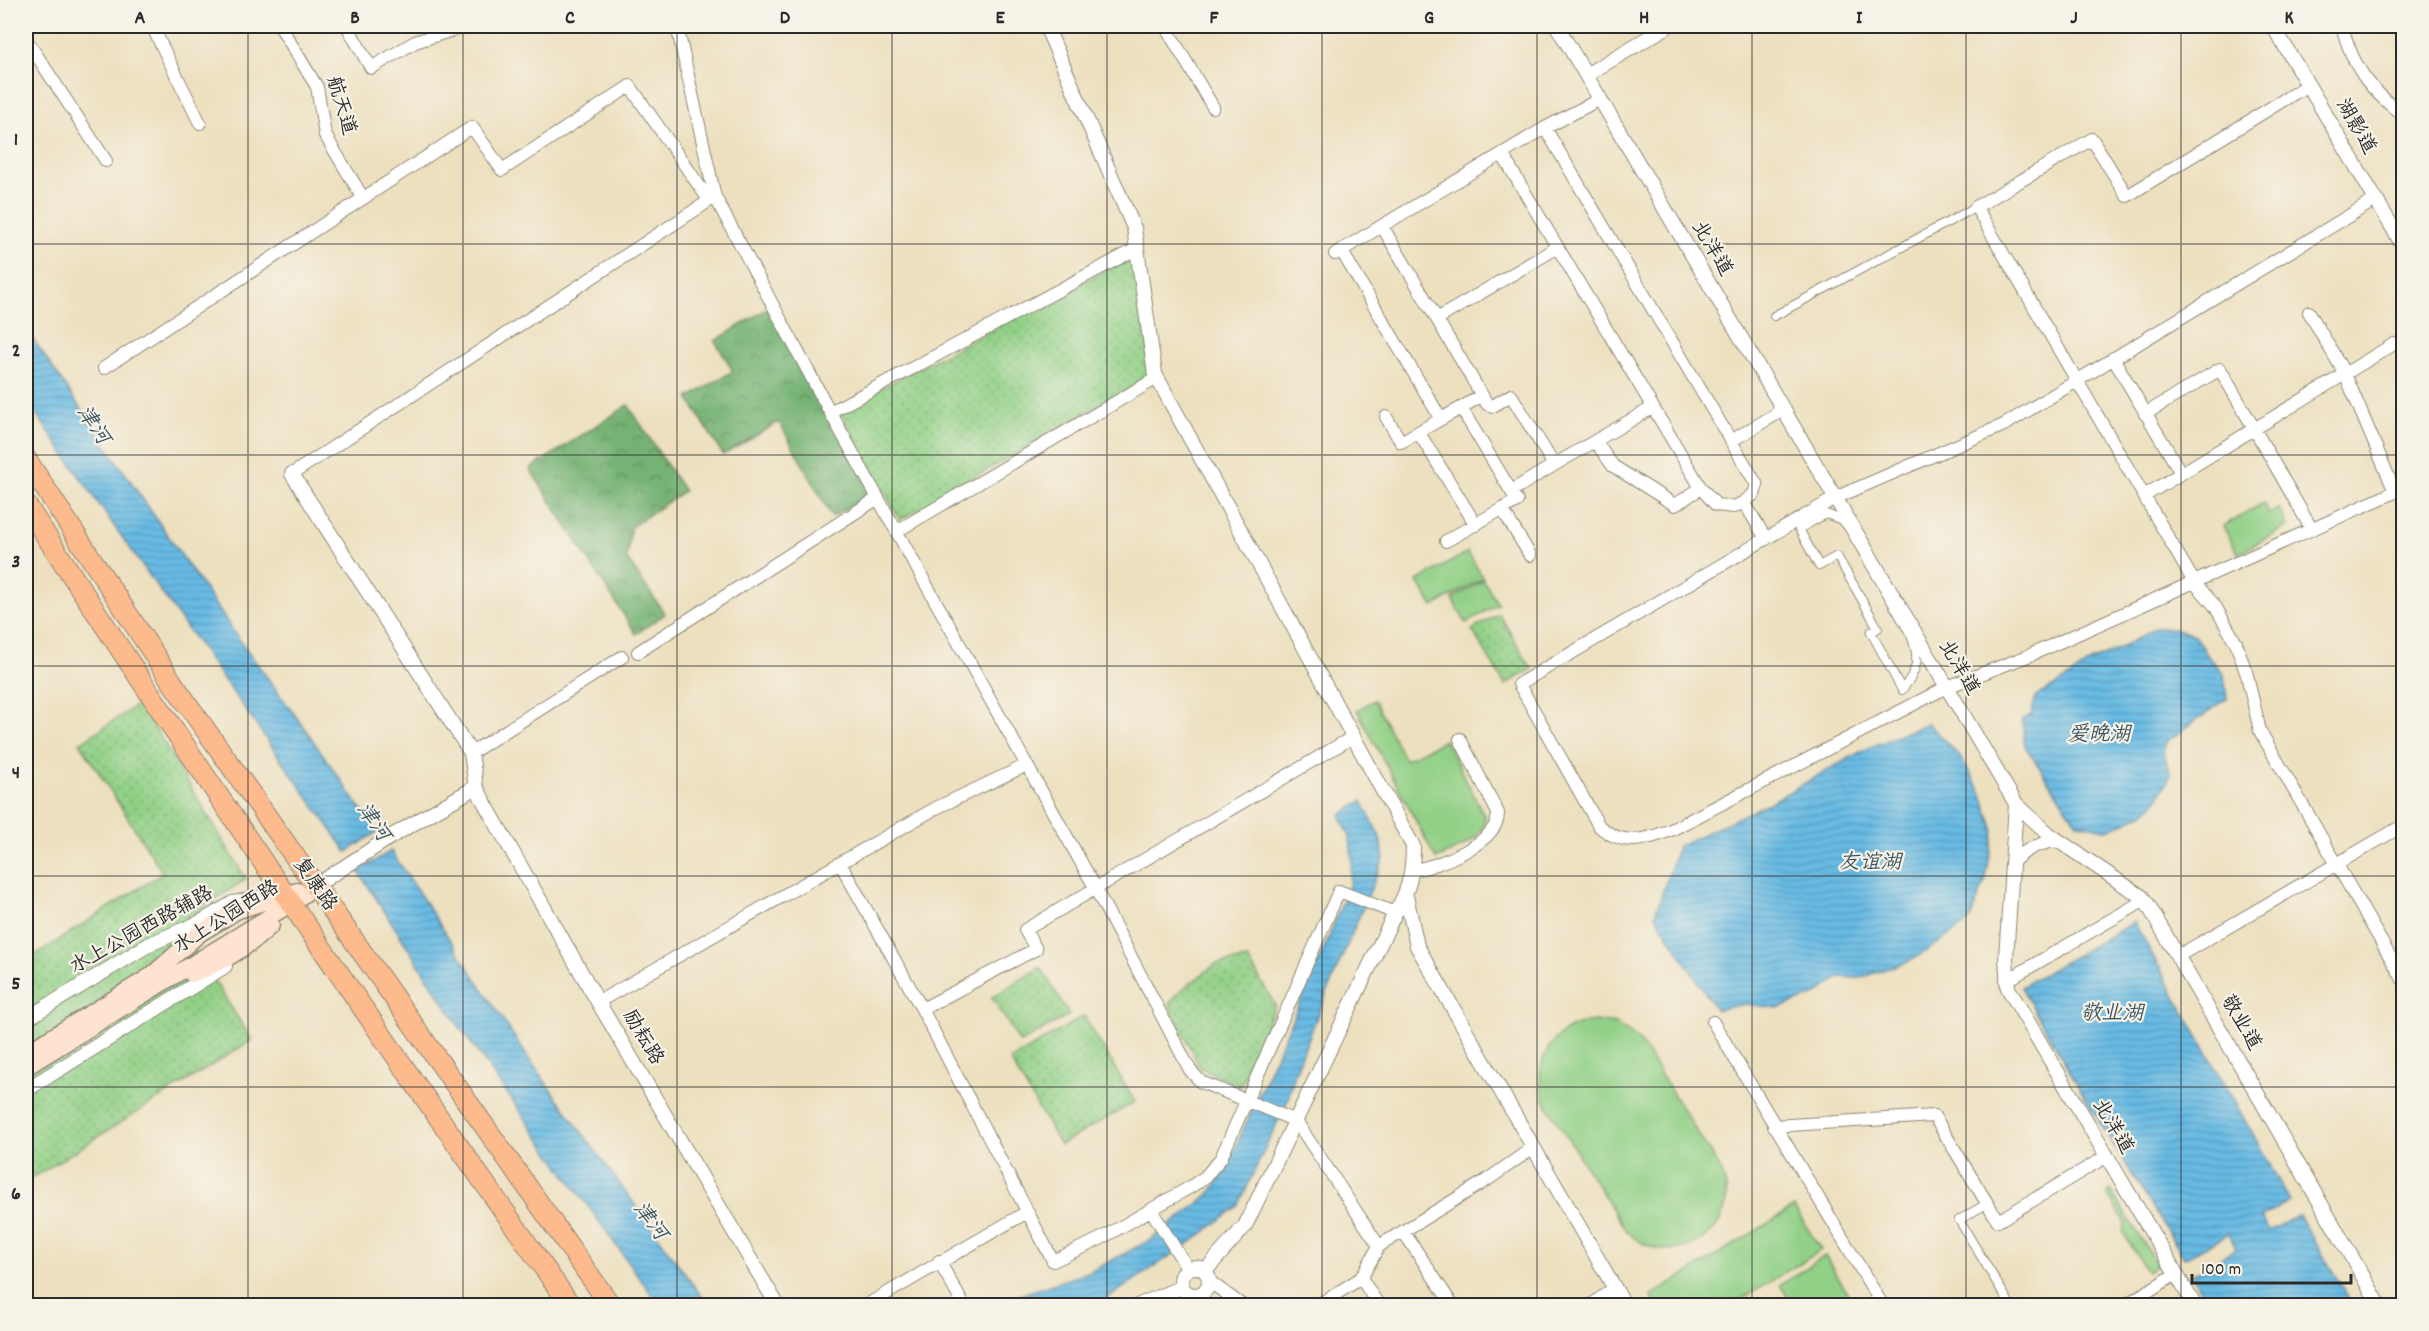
<svg xmlns="http://www.w3.org/2000/svg" width="2429" height="1331" font-family="Dekko,'LXGW WenKai TC',sans-serif">
<style>
.grass{fill:#91d086;stroke:#5e7e58;stroke-width:1.5}
.forest{fill:url(#forest-crowns);stroke:#506e4f;stroke-width:1.5}
.park{fill:url(#park-dots);stroke:#5e7e58;stroke-width:1.5}
.water{fill:url(#water-rules);stroke:#4a7388;stroke-width:1.5}
.lines{fill:none;stroke-linecap:round;stroke-linejoin:round}
.pedestrian-casing{stroke:#8c8675;stroke-width:10}
.minor-casing{stroke:#8c8675;stroke-width:14}
.tertiary-casing{stroke:#8c8675;stroke-width:16}
.secondary-casing{stroke:#8c8675;stroke-width:19}
.trunk-casing{stroke:#8c8675;stroke-width:22}
.pedestrian{stroke:#fff;stroke-width:8}
.minor{stroke:#fff;stroke-width:12}
.tertiary{stroke:#fff;stroke-width:14}
.secondary{stroke:#fee3d1;stroke-width:16}
.trunk{stroke:#fcba8d;stroke-width:20}
.grid{fill:none;stroke:#2b2b2b;stroke-width:1.5;stroke-opacity:0.55}
.labels{text-anchor:middle;dominant-baseline:central;stroke-width:4.5;stroke-linejoin:round;paint-order:stroke}
.street-label{font-size:20px;fill:#2b2b2b;stroke:#f7f3e8}
.water-label{font-size:21px;font-style:italic;fill:#3d5662;stroke:#f7f3e8}
.neatline{fill:none;stroke:#2b2b2b;stroke-width:2}
.grid-label{font-size:20px;text-anchor:middle;font-weight:bold;fill:#2b2b2b}
</style>
<defs>
<pattern id="forest-crowns" width="20" height="18" patternUnits="userSpaceOnUse" patternTransform="scale(1.5)"><rect width="20" height="18" fill="#74b273"/><path d="M2 6a3 3 0 1 1 6 0M12 15a3 3 0 1 1 6 0" fill="none" stroke="#5f915f"/></pattern>
<pattern id="park-dots" width="8" height="8" patternUnits="userSpaceOnUse" patternTransform="scale(1.5)"><rect width="8" height="8" fill="#91d086"/><path d="M2 2h.1M6 6h.1" fill="none" stroke="#77a96e" stroke-width="1.8" stroke-linecap="round"/></pattern>
<pattern id="water-rules" width="6" height="5" patternUnits="userSpaceOnUse" patternTransform="scale(1.5)"><rect width="6" height="5" fill="#68bbe4"/><path d="M0 2.5h6" fill="none" stroke="#5698b9"/></pattern>
</defs>
<rect width="100%" height="100%" fill="#f7f3e8"/>
<filter id="ink" filterUnits="userSpaceOnUse"><feTurbulence type="fractalNoise" baseFrequency=".0167" numOctaves="2"/><feDisplacementMap in="SourceGraphic" scale="12" xChannelSelector="R" yChannelSelector="G"/><feConvolveMatrix kernelMatrix="1 2 1 2 8 2 1 2 1" color-interpolation-filters="sRGB"/></filter>
<filter id="wash" filterUnits="userSpaceOnUse"><feTurbulence type="fractalNoise" baseFrequency=".008" numOctaves="4" result="noise"/><feDisplacementMap in="SourceGraphic" scale="24" xChannelSelector="R" yChannelSelector="G"/><feGaussianBlur stdDeviation="1.35" result="paint"/><feColorMatrix in="noise" values="0 0 0 0 0 0 0 0 0 0 0 0 0 0 0 0 0 1.4 0 .05"/><feComposite in="paint" operator="in"/></filter>
<g filter="url(#wash)">
<rect width="100%" height="100%" fill="#ede0bf"/>
<path class="grass" d="M2263 503 2269 514 2279 508 2288 526 2238 554 2223 526Z
M1468 552 1483 578 1433 607 1417 581Z
M1483 580 1498 604 1466 623 1452 599Z
M1374 700 1405 760 1445 740 1485 817C1484 841 1455 850 1436 859L1357 710Z
M1595 1021 1616 1024 1639 1040 1721 1170C1747 1232 1672 1276 1626 1231L1545 1102C1530 1062 1553 1026 1595 1021Z
M2111 1190 2157 1265 2147 1272 2123 1232 2125 1222 2107 1193Z
M1794 1207 1821 1250 1732 1305H1656L1651 1296Z
M1825 1256 1855 1305H1793L1780 1285Z"/>
<path class="forest" d="M773 305 876 491 832 517 779 422 723 455 688 398 733 371 715 341Z
M628 405 684 491 631 527 627 559 665 614 636 634 530 469Z"/>
<path class="park" d="M1133 256 1152 375 900 520 839 410Z
M1499 614 1532 669 1505 685 1472 630Z
M140 703 246 879 178 924 252 1040 26 1182V961L163 873 80 743Z
M1248 959 1275 1005 1240 1087 1200 1068 1169 1004 1180 991 1216 964Z
M1041 967 1069 1015 1020 1043 992 997Z
M1084 1016 1135 1102 1060 1145 1010 1060Z"/>
<path class="water" d="M26 329 243 645 303 726 377 832 347 852 119 533 26 399Z
M2155 628 2173 629 2195 635 2209 658 2224 674 2227 699 2166 742 2163 752 2171 775 2158 798 2145 813 2108 830 2076 822 2025 746 2022 720 2031 715 2036 696 2057 685 2094 660 2121 648Z
M1928 723 1961 758 1981 791 1994 831 1986 878 1969 922 1914 959 1860 978 1840 977 1814 996 1778 1008 1744 1004 1716 1010 1655 915 1678 846 1771 802 1862 751Z
M1362 801 1380 837 1384 858 1318 1014 1295 1073 1287 1102 1238 1206 1193 1241 1103 1301 1088 1306H986L1092 1271 1150 1240 1208 1196 1222 1177 1326 944 1350 883 1352 858 1350 837 1340 815Z
M391 851 533 1065 708 1305H659L459 1026 358 871Z
M2134 922 2290 1201 2261 1217 2269 1231 2299 1215 2353 1305H2209L2192 1275 2236 1249 2229 1234 2184 1258 2091 1108 2021 987Z"/>
</g>
<g filter="url(#ink)">
<g class="lines">
<g class="pedestrian-casing">
<path id="pedestrian" d="M1774 316 1976 207
M1826 514 1842 520 1848 527 1911 635C1920 659 1918 670 1902 690L1871 632 1878 628 1837 556 1819 566 1799 529Z
M1988 1203 1959 1220 2011 1306"/>
</g>
<g class="minor-casing">
<path id="minor" d="M152 26 200 123
M280 26 317 87 325 135 363 198
M347 26 371 68 415 42 465 26
M677 26 715 197 830 412 1092 882 1190 1070 1201 1082 1296 1121 1379 1246 1361 1278 1317 1306
M1165 26 1213 107
M2342 26C2353 68 2369 89 2404 116
M26 39 106 161
M2308 85 2127 196 2092 139 1976 207 2194 582 2028 656 1947 687 1671 830C1644 841 1623 847 1599 826L1519 684 1835 498 2004 425 2375 200
M1545 128 1731 441 1783 410
M1502 154 1701 488
M1382 226 1487 404 1493 406 1511 395 1554 465 1511 491
M1341 250 1441 419 1461 408 1517 501 1502 509 1530 555
M1335 254 1545 128 1600 99
M2309 312 2345 374 2395 492
M1437 319 1558 247
M2113 358 2181 473
M104 368 472 127 502 170 630 86 709 200
M1461 408 1482 395
M830 412 1138 248
M2145 414 2220 369 2311 528
M1386 417 1401 442 1441 419
M1419 433 1476 525
M1595 441 1613 466 1675 505 1701 488 1716 505 1734 507 1744 502 1766 539
M1731 441 1757 485 1754 494 1744 502
M1554 465 1650 409
M292 474 715 197
M2404 488 2194 582 2215 606 2236 643 2247 675 2260 731 2404 981
M2144 496 2394 344
M897 531 1157 378
M1446 541 1502 509
M638 652 878 498
M471 753 622 657
M840 863 922 1009 1053 1261 1100 1239 1192 1186 1205 1177 1221 1158 1339 891 1395 913
M2012 863C2025 849 2040 842 2059 841
M1413 870C1438 867 1499 842 1498 813L1460 739
M2178 956 2404 825
M2006 981 2145 900
M598 1002 936 808 1027 765
M922 1009 1036 949 1025 930 1353 737
M1713 1022 1883 1306
M1774 1126 1934 1116 1998 1221 2107 1156
M1151 1210 1188 1269
M1403 1231 1453 1306
M1379 1246 1487 1180 1534 1147
M939 1261 964 1306
M1361 1278 1379 1306
M1209 1281 1243 1306
M865 1306 1027 1212
M1590 1306 1614 1288
M2124 1306 2176 1274"/>
</g>
<g class="tertiary-casing">
<path id="tertiary" d="M1046 26 1134 228 1155 374 1413 846C1413 872 1409 891 1395 913L1245 1226 1205 1271
M1557 26 2016 804 2006 958 2008 988 2195 1306
M2273 26 2404 247
M1586 75 1668 26
M292 474 471 753 476 787 488 809 598 1002 778 1306
M2016 804 2050 835 2142 897 2148 905 2380 1306
M315 886 392 836 476 787
M1406 896 1417 946 1625 1306
M26 1019 150 944 201 922 233 903 261 898
M26 1090 225 966
M1181 1281a14 14 0 1 1 28 0a14 14 0 1 1-28 0Z
M1137 1306 1182 1287"/>
</g>
<g class="secondary-casing">
<path id="secondary" d="M192 974C222 963 249 947 271 925
M26 1053 151 976 200 933 225 918 236 911 297 891
M26 1067 290 904 315 886"/>
</g>
<g class="trunk-casing">
<path id="trunk" d="M26 459 174 685 611 1306
M26 505C202 776 384 1042 571 1306"/>
</g>
<use href="#pedestrian" class="pedestrian"/>
<use href="#minor" class="minor"/>
<use href="#tertiary" class="tertiary"/>
<use href="#secondary" class="secondary"/>
<use href="#trunk" class="trunk"/>
</g>
</g>
<path class="grid" d="M248 26V1306M463 26V1306M677 26V1306M892 26V1306M1107 26V1306M1322 26V1306M1537 26V1306M1752 26V1306M1966 26V1306M2181 26V1306M26 244H2404M26 455H2404M26 666H2404M26 876H2404M26 1087H2404"/>
<g class="labels">
<g class="street-label">
<text transform="translate(340 106) rotate(73)">航天道</text>
<text transform="translate(2355 127) rotate(60)">湖影道</text>
<text transform="translate(1711 249) rotate(59)">北洋道</text>
<text transform="translate(1958 668) rotate(59)">北洋道</text>
<text transform="translate(314 885) rotate(55)">复康路</text>
<text transform="translate(227 918) rotate(-32)">水上公园西路</text>
<text transform="translate(142 931) rotate(-29)">水上公园西路辅路</text>
<text transform="translate(2240 1023) rotate(60)">敬业道</text>
<text transform="translate(642 1038) rotate(59)">励耘路</text>
<text transform="translate(2112 1127) rotate(59)">北洋道</text>
</g>
<g class="water-label">
<text transform="translate(92 426) rotate(56)">津河</text>
<text x="2099" y="736">爱晚湖</text>
<text transform="translate(372 823) rotate(55)">津河</text>
<text x="1870" y="864">友谊湖</text>
<text x="2112" y="1015">敬业湖</text>
<text transform="translate(649 1222) rotate(53)">津河</text>
</g>
</g>
<rect width="2429" height="1331" fill="none" stroke="#f7f3e8" stroke-width="66"/>
<path d="M2192 1274v9h159v-9" fill="none" stroke="#2b2b2b" stroke-width="3"/>
<text x="2201" y="1274" font-size="18" fill="#2b2b2b" stroke="#f7f3e8" stroke-width="4.5" paint-order="stroke">100 m</text>
<rect x="33" y="33" width="2363" height="1265" class="neatline"/>
<g class="grid-label">
<text x="140" y="23">A</text>
<text x="355" y="23">B</text>
<text x="570" y="23">C</text>
<text x="785" y="23">D</text>
<text x="1000" y="23">E</text>
<text x="1214" y="23">F</text>
<text x="1429" y="23">G</text>
<text x="1644" y="23">H</text>
<text x="1859" y="23">I</text>
<text x="2074" y="23">J</text>
<text x="2289" y="23">K</text>
<text x="16" y="145">1</text>
<text x="16" y="356">2</text>
<text x="16" y="567">3</text>
<text x="16" y="778">4</text>
<text x="16" y="989">5</text>
<text x="16" y="1199">6</text>
</g>
</svg>
